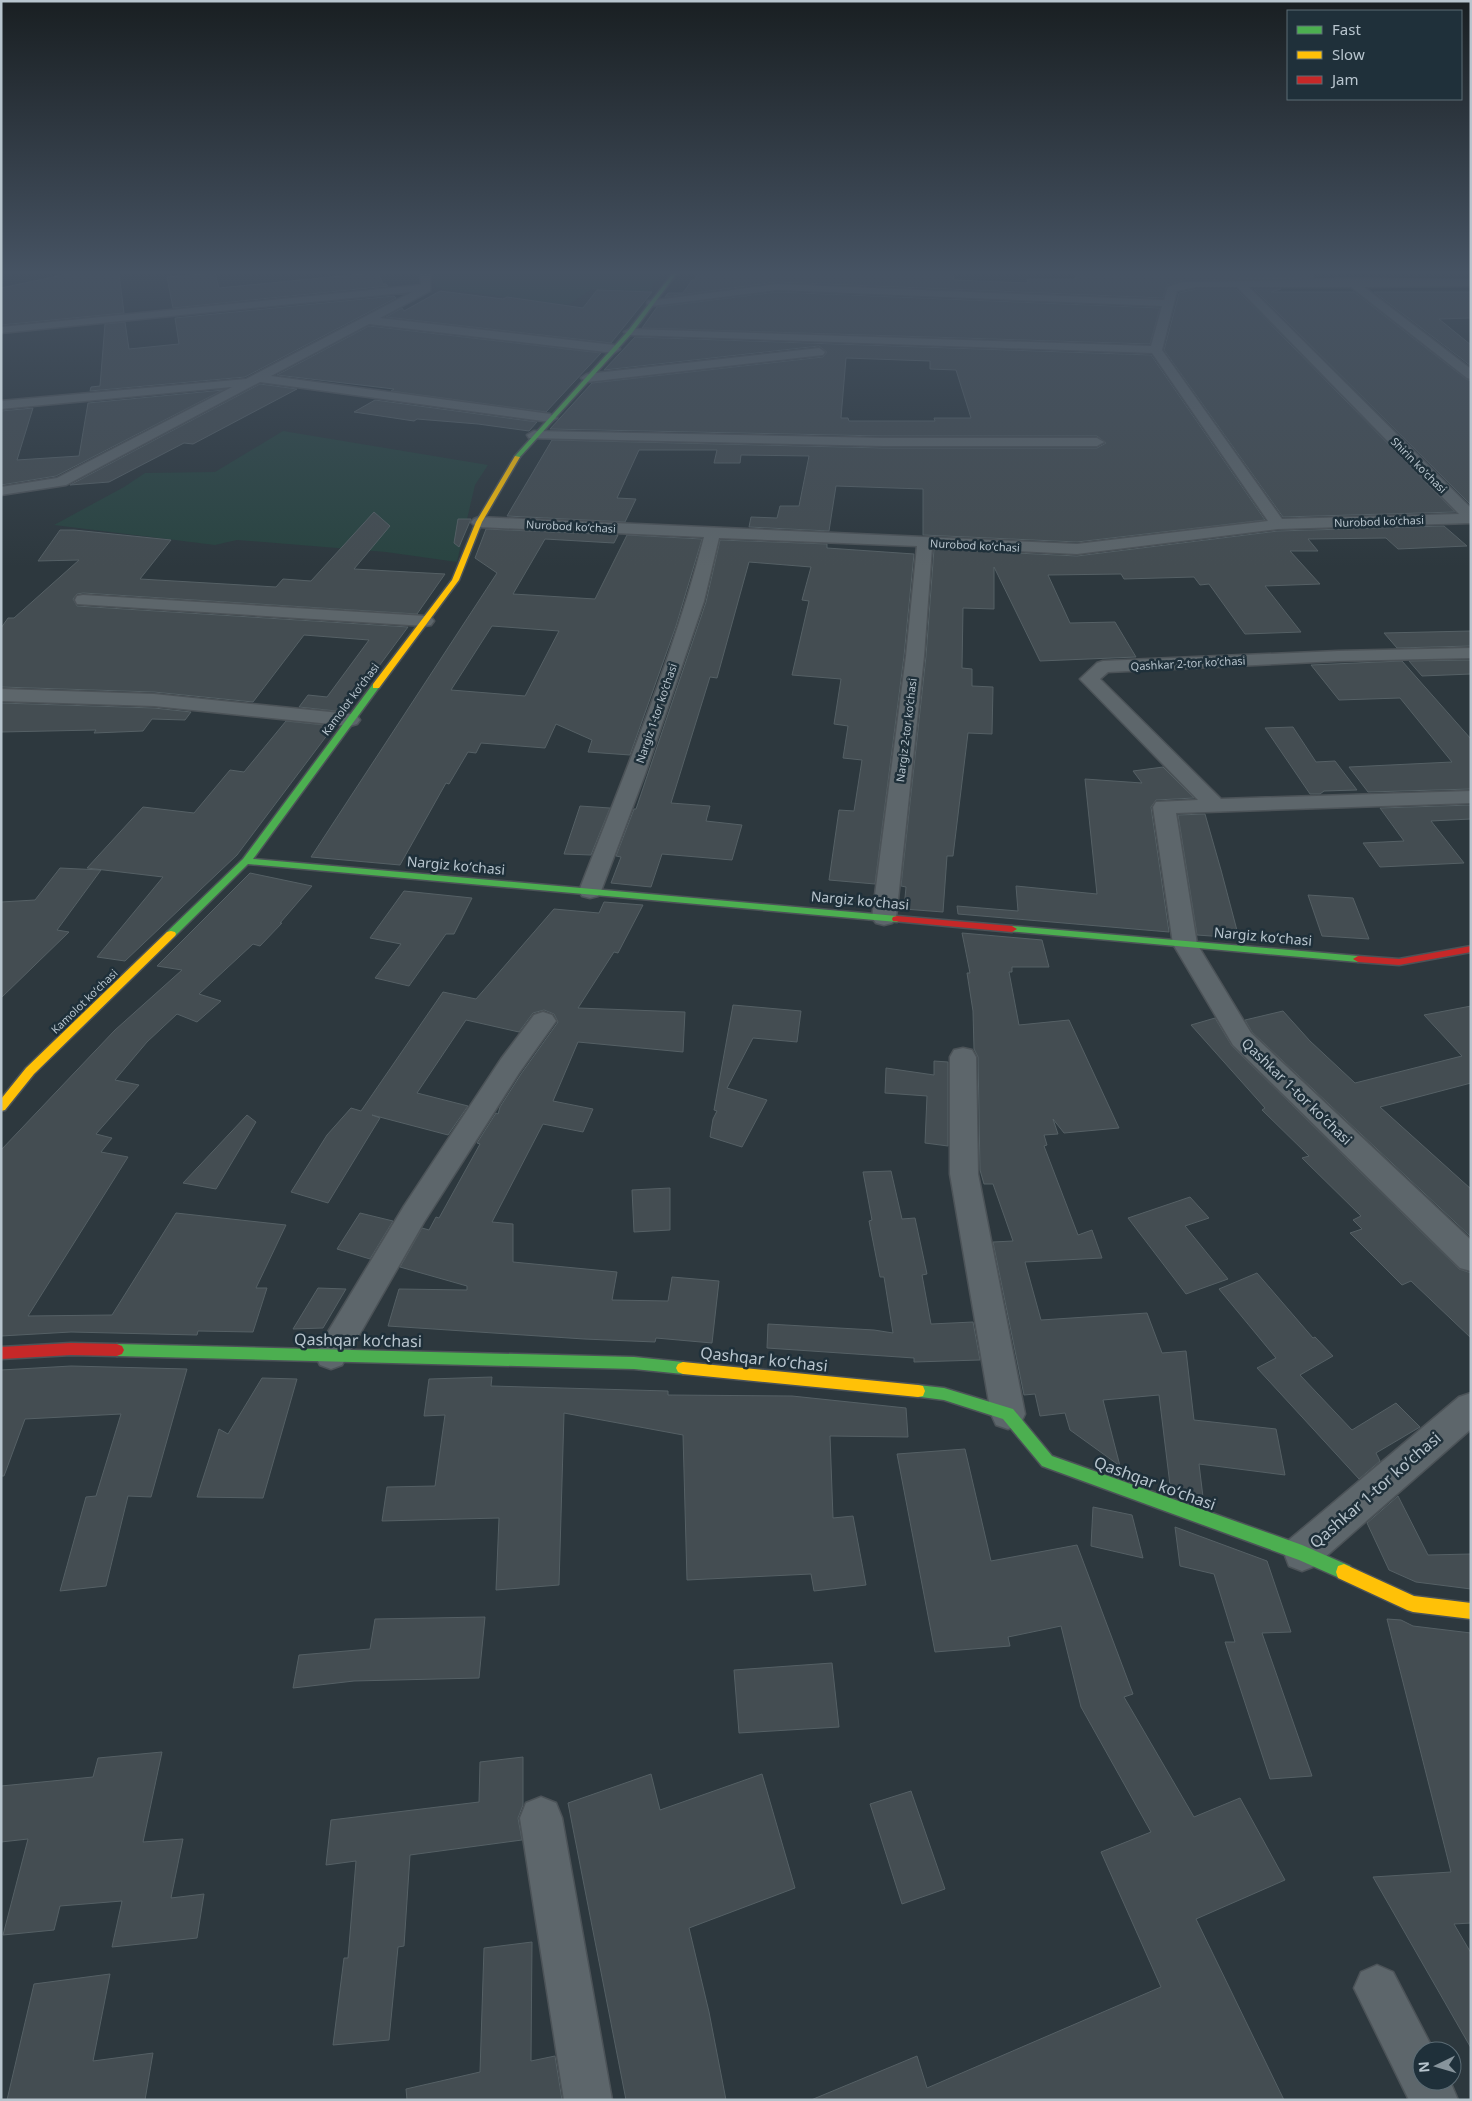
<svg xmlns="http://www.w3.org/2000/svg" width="1472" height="2101" font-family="'Noto Sans',sans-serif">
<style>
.green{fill:#294441}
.building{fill:#444d52;stroke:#556065;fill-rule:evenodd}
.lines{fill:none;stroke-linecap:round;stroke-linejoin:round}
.street-casing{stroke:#4c5358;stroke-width:3}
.fast-casing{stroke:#4c5358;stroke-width:3}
.slow-casing{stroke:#4c5358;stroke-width:3}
.jam-casing{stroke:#4c5358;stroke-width:3}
.street{fill:#5d666b;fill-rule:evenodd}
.fast{fill:#4caf50;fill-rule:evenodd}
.slow{fill:#ffc107;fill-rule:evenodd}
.jam{fill:#c62828;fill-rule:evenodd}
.labels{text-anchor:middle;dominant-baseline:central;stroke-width:5;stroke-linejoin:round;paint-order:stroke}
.far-street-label{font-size:11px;fill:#b8c5ce;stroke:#1f303a}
.street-label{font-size:14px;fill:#b8c5ce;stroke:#1f303a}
.near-street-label{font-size:16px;fill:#b8c5ce;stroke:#1f303a}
</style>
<rect width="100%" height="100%" fill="#2d383e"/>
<path class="green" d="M432 273H662L647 293 592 289 568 305 436 288Z
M283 431 488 465 475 485 457 562 386 552 237 540 215 545 54 525 124 487 145 473 215 472Z"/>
<path class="building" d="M72 273H119L124 313 1 325V288Z
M215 273 219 288 372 273H378L383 284H386L388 286 173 308 167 277Z
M698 273H953L954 280 1028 283 1027 279H1076L1074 273H1312L1313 278 1183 280 1167 285 1163 298 777 282 665 297 668 293H683L692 280H695Z
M1196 289H1236L1455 512 1283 517 1164 350 1179 293Z
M1254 289H1281L1271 292H1354L1466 379 1471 381V505Z
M597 290 652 292 611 343 386 317 402 308 404 311 440 291 503 299 507 297 583 308Z
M777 292 1160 308 1150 344 642 328 657 307Z
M1374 292H1471V318L1439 319 1471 345V366Z
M394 296 396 298 245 377 90 391 91 387 100 386 105 324 125 322 129 349 179 344 175 318Z
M369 326 601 353 546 412 391 391 394 389 277 375Z
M635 337 1151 355 1265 520 1077 542 923 535V489L836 486 829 531 749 527 751 517 777 518 780 506H799L809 456 741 455 740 463H714L717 450H639L617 498 636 499 625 522 507 516 552 440 883 448H1097L1106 443 1097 436H883L550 429 592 383 823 357 827 352 819 346 604 370ZM846 358 930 361V369L956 370 971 418H934L935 421H849L848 418H841Z
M260 384 297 389 193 444 184 443 109 482 70 485Z
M223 390 56 476 1 485V411L33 408 17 460 79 456 88 403Z
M375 400 537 422 529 431 478 424 417 419 414 421 354 412Z
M374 512 390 526 354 569 445 574 417 614 83 593 77 594 73 599 77 606 408 627 345 712 299 707 308 695 327 697 369 640 304 635 253 702 154 692 1 687V628L8 618H14L79 560 38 561 60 530H74L171 540 140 579 276 587 283 579 311 581Z
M458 519H471L459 547 454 543Z
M1444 526 1467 546 1398 549 1386 538 1308 539 1318 551H1290L1320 584 1265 586 1301 632 1245 634 1209 584 1200 585 1194 577 1124 579 1121 574 1048 575 1070 623 1115 622 1136 657 1040 661 994 567V609L963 608 962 668 972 669V686L993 687 992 734 968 733 953 856H947L943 912 904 909 906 887 901 886 926 656 934 549 1077 556 1278 531Z
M486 529 618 535 614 543 545 539 513 594 595 599 627 535 702 539 676 626 630 755 588 752 592 740 556 724 545 748 481 743 476 753 468 752 449 784 446 783 400 865 311 857 497 573 475 558ZM492 626 559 631 525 696 451 690Z
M720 540 827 544V548L914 554 904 656 875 884 829 880 839 810 854 811 862 760 843 758 848 726 834 724 841 679 792 675 809 601 802 600 811 567 749 562 717 678 710 677 671 803 710 806 706 821 742 825 732 860 662 854 651 887 611 883 621 857 616 856 634 809H636L706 602Z
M1471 631V646L1397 648 1384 633Z
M1471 660V674L1422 676 1409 661Z
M1402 661 1471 739V789L1368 792 1349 767 1452 762 1400 698 1339 700 1311 665Z
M1 703 154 708 191 712 185 720 152 719 143 731 94 733 96 730 1 732Z
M286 721 334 726 237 855 125 961 97 957 163 877 87 868 143 807 194 813 230 770 244 772Z
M1293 727 1316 762 1335 761 1357 790 1324 791 1320 794H1310L1265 728Z
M1163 767 1194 798 1156 800 1151 807 1169 932 958 914 957 906 1018 911 1016 886 1097 894 1085 779 1142 783 1133 771Z
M1471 805V819L1431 821 1464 863 1380 867 1363 843 1404 841 1380 808Z
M580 806 610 808 591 855 564 854Z
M1205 814 1221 870 1239 938 1197 935 1178 815Z
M60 868 101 870 57 930 69 932 1 998V902L35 900Z
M250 873 312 886 280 923H282L260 946 253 944 199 994 221 1001 197 1022 177 1014 147 1042 115 1080 139 1085 96 1134 112 1138 101 1152 128 1157 28 1316 112 1315 176 1213 286 1225 256 1288H267L253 1332 198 1331 197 1335 71 1332 1 1336V1150L115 1030 182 970 157 966Z
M404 891 472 898 454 934H446L409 986 375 978 401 944 370 938Z
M1308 895 1353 898 1369 939 1322 936Z
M604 902 643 905 618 953 614 952 578 1008 685 1012 683 1052 578 1042 553 1101 593 1109 583 1132 543 1124 492 1222 513 1224V1262L617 1272 612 1300 668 1301 672 1277 719 1281 712 1343 656 1338 655 1342 584 1339 388 1326 399 1289 467 1290V1286L400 1267 422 1228 429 1230 436 1217 439 1218 480 1144 477 1143 496 1113 498 1114 500 1107 521 1074 558 1022 554 1014 544 1010 533 1013 519 1032 466 1020 417 1093 468 1106 448 1135 372 1115 380 1118 328 1203 291 1192 327 1135 351 1108 361 1111 443 992 476 999 554 909 599 913Z
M962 933 1042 940 1049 967H1012V972H1009L1019 1025 1069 1020 1119 1128 1064 1133 1053 1119 1058 1134 1044 1135 1047 1145 1044 1146 1078 1235 1092 1230 1102 1258 1025 1262 1041 1320 1147 1313 1162 1353 1186 1351 1194 1420 1276 1429 1285 1475 1199 1464 1203 1497 1170 1485 1159 1395 1103 1400 1120 1466 1070 1430 1065 1413 1040 1416 1035 1394 1024 1395 993 1242 1013 1241 993 1184H984L980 1170 978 1057 974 1049 973 1011 967 973H970Z
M733 1005 801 1011 797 1042 753 1038 727 1088 767 1100 742 1147 710 1137 713 1119 717 1111 714 1110Z
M1471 1006V1083L1380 1107 1471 1189V1237L1252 1032 1245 1020 1283 1011 1310 1041 1355 1083 1462 1056 1424 1015Z
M1215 1018 1232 1046 1459 1269 1471 1273V1338L1411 1281 1402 1285 1350 1233 1362 1229 1353 1220 1361 1216 1302 1158 1309 1156 1262 1110 1265 1108 1191 1025Z
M934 1061 948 1062V1146L925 1143 927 1096 885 1093 886 1068 934 1075Z
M247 1115 256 1122 216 1189 183 1183Z
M891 1171 902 1219 915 1218 927 1274 922 1275 931 1324 973 1322 980 1360 914 1362V1358L767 1348 768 1324 874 1330 893 1333 884 1277H880L869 1221 872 1220 863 1172Z
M670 1188V1230L634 1232 632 1190Z
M1190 1197 1209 1218 1185 1226 1228 1279 1186 1294 1128 1218Z
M360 1213 393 1221 370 1259 337 1249Z
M1257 1273 1313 1338 1315 1337 1333 1356 1300 1375 1352 1430 1396 1403 1420 1427 1376 1453 1380 1461 1359 1479 1257 1368 1276 1358 1219 1289Z
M318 1288 346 1289 323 1328 293 1329Z
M71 1366 187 1369 151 1497 128 1496 106 1586 60 1591 86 1497 96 1496 121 1414 25 1419 4 1476H1V1370Z
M492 1377 491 1386 668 1391V1395L792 1396 906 1408 908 1437 830 1436 833 1518 853 1516 866 1585 814 1591 811 1574 687 1580 683 1435 564 1413 559 1585 496 1590 499 1518 382 1521 387 1487 435 1486 445 1415 424 1416 429 1379Z
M262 1378 297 1379 263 1498 197 1497 219 1429 228 1434Z
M965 1449 991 1561 1077 1545 1133 1694 1124 1697 1194 1817 1240 1798 1285 1880 1196 1919 1284 2100H811L917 2056 927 2088 1161 1987 1101 1852 1151 1832 1081 1707 1061 1626 1008 1637 1010 1646 935 1652 897 1454Z
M1398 1496 1428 1555 1471 1554V1589L1416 1582 1389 1570 1367 1523Z
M1093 1507 1132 1515 1143 1558 1091 1546Z
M1175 1527 1267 1561 1291 1632 1262 1633 1312 1776 1270 1779 1225 1642H1235L1214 1574 1180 1566Z
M485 1617 479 1678 354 1681 293 1688 299 1655 370 1649 375 1619Z
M1387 1619 1401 1620 1413 1626 1471 1633V1923L1454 1924 1471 1953V2048L1373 1877 1451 1872Z
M832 1663 839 1727 739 1733 734 1670Z
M162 1752 143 1842 183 1839 171 1898 204 1894 197 1938 112 1947 122 1901 60 1906 54 1930 3 1935 28 1839 1 1842V1786L93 1777 98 1758Z
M523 1757V1805L518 1818 522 1840 410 1855 404 1946 398 1947 389 2040 333 2045 344 1958H348L356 1861 326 1865 331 1820 479 1802 480 1762Z
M651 1774 660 1810 762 1774 795 1888 689 1928 709 2012 726 2100H626L568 1803Z
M911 1791 945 1889 902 1904 870 1804Z
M532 1942 531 2061 555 2056 562 2100H407L406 2089 480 2072 484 1948Z
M110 1974 93 2061 153 2053 145 2100H7L34 1984Z"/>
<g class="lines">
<g class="street-casing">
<path id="street" d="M420 273H430V291L380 318 614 345 620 349 614 353 369 324 271 376 550 414 557 418 550 422 260 382 66 485 1 495V487L57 478 232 387 1 409V401L246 379 412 292 1 333V327L421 285Z
M1348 279 1471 280V286L1364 287 1471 369V379L1467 378 1351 287H1249L1471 508V523L1278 529 1077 554 932 547 924 656 896 918 892 923 884 925 876 923 872 918 906 656 917 546 719 538 704 601 645 774 601 891 598 896 590 898 582 896 579 891C624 775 673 658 704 537L479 527 474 525 471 522 474 519 479 517 1077 544 1268 521 1152 353 630 335 624 332 630 329 1151 346 1162 306 777 290 652 306 648 305 647 303 648 301 777 284 1164 300 1168 287 1183 282ZM1237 287 1459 514 1282 519 1162 350 1177 291 1196 287Z
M819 348 825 352 823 355 587 382 581 378 587 374Z
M534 431 883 438H1097L1104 442 1097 446H883L529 438 527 435Z
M83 595 425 616 431 617 434 621 431 625 425 626 77 604 75 600 77 596Z
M1471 648V658L1338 661 1108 672 1100 679 1221 799 1471 791V803L1176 813 1197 944 1251 1033 1471 1240V1271L1460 1268 1233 1045 1173 944 1153 807 1156 802 1198 800 1080 679 1097 663 1103 661 1338 651Z
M1 689 154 694 350 714 357 716 360 720 357 724 350 726 154 706 1 701Z
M543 1012 552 1015 556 1021 519 1073 424 1222 342 1365 331 1369 320 1365 315 1355 320 1345 404 1206 501 1059 534 1015Z
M963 1048 972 1050 976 1057 978 1174 1025 1414 1020 1425 1008 1429 996 1425 991 1414 950 1174V1057L954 1050Z
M1471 1393V1429L1315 1566 1302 1571 1289 1566 1284 1553 1289 1540 1459 1397Z
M541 1797 556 1803 562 1818 612 2100H564L520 1818 526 1803Z
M1377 1965 1393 1972 1434 2051H1422V2081H1450L1458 2100H1409L1354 1988 1361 1972Z"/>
</g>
<g class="fast-casing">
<path id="fast" d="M673 273H677L632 333 519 458H515V456L628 331Z
M373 684 380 686 253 859 897 916 902 919 897 922 248 864 175 936H167L166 934 167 932 243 859Z
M1012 926 1358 956 1363 959 1358 962 1008 931 1007 929 1008 927Z
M117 1344 634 1357 683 1362 688 1364 690 1368 688 1372 683 1374 634 1369 117 1356 112 1354 110 1350 112 1346Z
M918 1385 944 1388 1013 1409 1052 1456 1302 1545 1350 1566 1352 1572 1350 1578 1344 1580 1299 1560 1042 1466 1003 1419 944 1400 913 1396 911 1391 913 1386Z"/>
</g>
<g class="slow-casing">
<path id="slow" d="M515 456 520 457 482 522 459 580 379 688H373V684L452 580 476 522Z
M171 931 175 932 176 934 175 936 34 1074 5 1110 1 1111V1099L26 1068 167 932Z
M683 1362 918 1385 923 1386 925 1391 923 1396 918 1397 683 1374 678 1372 676 1368 678 1364Z
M1344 1564 1414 1596 1471 1603V1619L1413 1612 1407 1610 1338 1578 1336 1572 1338 1566Z"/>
</g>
<g class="jam-casing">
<path id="jam" d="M897 916 1012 926 1017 929 1012 932 893 921 892 919 893 917Z
M1471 946V952L1399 965 1358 962 1353 959 1358 956 1399 959Z
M71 1343 117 1344 122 1346 124 1350 122 1354 117 1356 71 1355 1 1359V1347Z"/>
</g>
<use href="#street" class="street"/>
<use href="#fast" class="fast"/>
<use href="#slow" class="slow"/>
<use href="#jam" class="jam"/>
</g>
<linearGradient id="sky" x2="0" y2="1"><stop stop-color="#191f22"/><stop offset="0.48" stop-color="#465363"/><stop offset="1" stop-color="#465363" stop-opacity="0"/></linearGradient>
<rect width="1472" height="567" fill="url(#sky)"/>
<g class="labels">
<g class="far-street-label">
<text transform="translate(1419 465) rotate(45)">Shirin ko'chasi</text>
<text transform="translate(1379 521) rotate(-2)">Nurobod koʻchasi</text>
<text transform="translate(571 526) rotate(3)">Nurobod koʻchasi</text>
<text transform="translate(975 545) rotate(3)">Nurobod koʻchasi</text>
<text transform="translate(1188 663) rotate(-3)">Qashkar 2-tor koʼchasi</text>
<text transform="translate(350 699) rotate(-53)">Kamolot koʻchasi</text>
<text transform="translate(656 713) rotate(-71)">Nargiz 1-tor ko‘chasi</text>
<text transform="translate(906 730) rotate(-83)">Nargiz 2-tor ko‘chasi</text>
<text transform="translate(84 1001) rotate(-44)">Kamolot koʻchasi</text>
</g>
<g class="street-label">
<text transform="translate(456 865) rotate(5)">Nargiz koʻchasi</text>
<text transform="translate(860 900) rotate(5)">Nargiz koʻchasi</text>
<text transform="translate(1263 936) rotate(5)">Nargiz koʻchasi</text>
<text transform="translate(1297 1091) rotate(44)">Qashkar 1-tor koʼchasi</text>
</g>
<g class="near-street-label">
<text transform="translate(358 1340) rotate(1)">Qashqar koʻchasi</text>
<text transform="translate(764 1359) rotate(6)">Qashqar koʻchasi</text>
<text transform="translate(1155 1483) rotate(20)">Qashqar koʻchasi</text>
<text transform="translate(1375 1490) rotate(-41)">Qashkar 1-tor koʼchasi</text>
</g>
</g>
<rect width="1472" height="2101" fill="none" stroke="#b8c5ce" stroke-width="5"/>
<rect x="1287" y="10" width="175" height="90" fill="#1f303a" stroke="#5c6c75"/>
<rect x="1297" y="26" width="25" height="8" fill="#4caf50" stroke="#5c6c75"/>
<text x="1332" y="35" font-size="15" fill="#b8c5ce">Fast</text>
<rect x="1297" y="51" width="25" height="8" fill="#ffc107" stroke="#5c6c75"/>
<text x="1332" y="60" font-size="15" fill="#b8c5ce">Slow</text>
<rect x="1297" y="76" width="25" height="8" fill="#c62828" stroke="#5c6c75"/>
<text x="1332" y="85" font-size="15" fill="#b8c5ce">Jam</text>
<g transform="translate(1437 2066) rotate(265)"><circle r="24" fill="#1f303a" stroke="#5c6c75"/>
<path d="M0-4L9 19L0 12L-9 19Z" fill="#87949c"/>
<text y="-8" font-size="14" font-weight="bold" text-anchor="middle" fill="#b8c5ce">N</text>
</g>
</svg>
